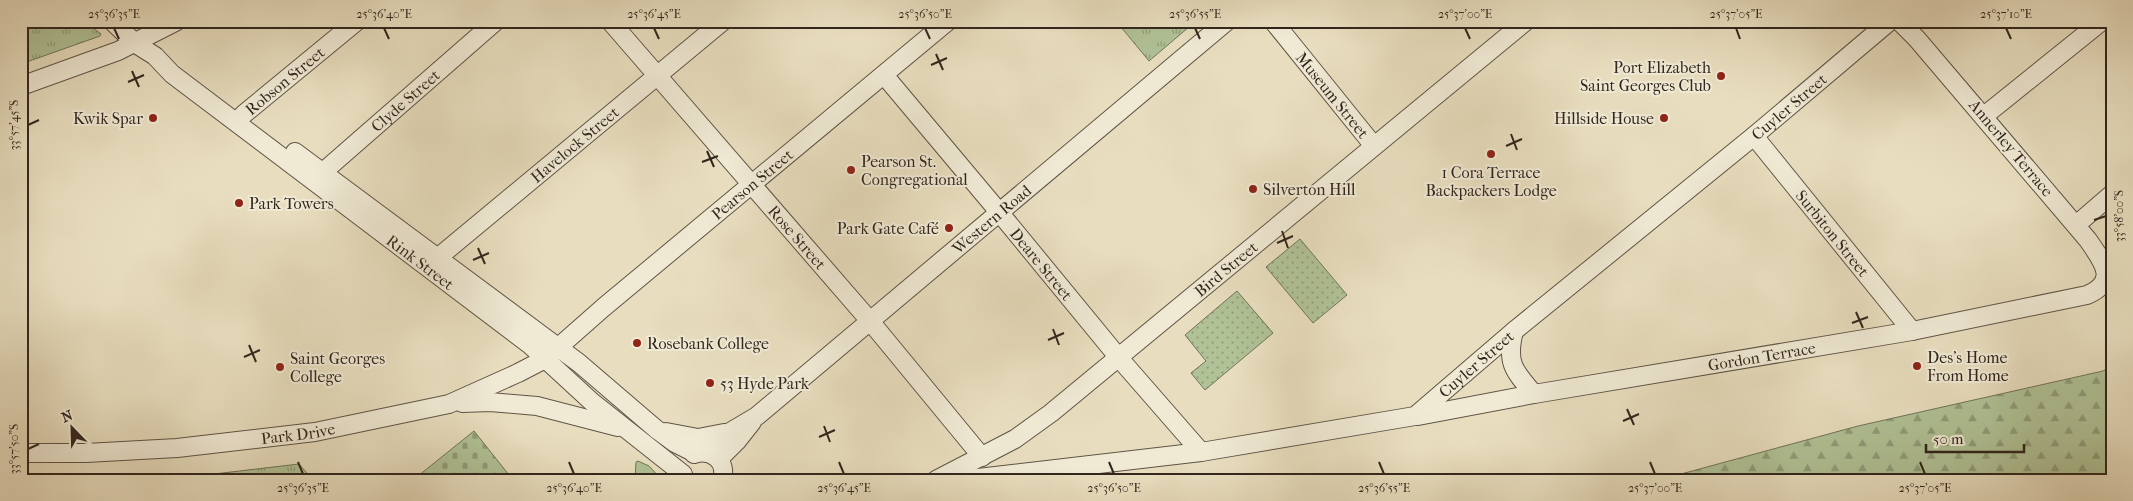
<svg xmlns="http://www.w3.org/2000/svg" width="2133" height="501" font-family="'IM FELL French Canon',serif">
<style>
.grass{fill:#b0c296;stroke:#70745a}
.forest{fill:url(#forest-firs);stroke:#70745a}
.cemetery{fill:url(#cemetery-stones);stroke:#70745a}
.park{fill:url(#park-tufts);stroke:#70745a}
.garden{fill:url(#garden-dots);stroke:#70745a}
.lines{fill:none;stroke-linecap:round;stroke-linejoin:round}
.minor-casing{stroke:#5f5446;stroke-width:20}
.minor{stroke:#f0ead5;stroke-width:18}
.ticks{fill:none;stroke:#31261d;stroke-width:2}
.poi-dot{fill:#8f2418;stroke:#f0ead5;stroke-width:2}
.labels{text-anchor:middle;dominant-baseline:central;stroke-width:4;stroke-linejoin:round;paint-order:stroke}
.poi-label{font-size:16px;fill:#31261d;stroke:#f0ead5;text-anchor:start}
.street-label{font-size:16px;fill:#31261d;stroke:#f0ead5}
.neatline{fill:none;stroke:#31261d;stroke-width:2}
.ticks-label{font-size:12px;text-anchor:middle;fill:#31261d}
</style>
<defs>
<pattern id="forest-firs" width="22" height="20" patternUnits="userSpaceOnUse" patternTransform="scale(1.25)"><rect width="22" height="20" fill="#b0c296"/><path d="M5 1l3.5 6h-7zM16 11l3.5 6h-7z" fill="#909d7a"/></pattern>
<pattern id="cemetery-stones" width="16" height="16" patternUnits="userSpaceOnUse" patternTransform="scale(1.25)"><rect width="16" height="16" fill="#b0c296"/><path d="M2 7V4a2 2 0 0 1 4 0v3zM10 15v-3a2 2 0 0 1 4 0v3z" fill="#909d7a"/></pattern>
<pattern id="park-tufts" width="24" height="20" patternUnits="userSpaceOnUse" patternTransform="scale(1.25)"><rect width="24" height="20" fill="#b0c296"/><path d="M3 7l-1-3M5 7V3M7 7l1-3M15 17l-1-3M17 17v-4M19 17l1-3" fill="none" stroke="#909d7a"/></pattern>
<pattern id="garden-dots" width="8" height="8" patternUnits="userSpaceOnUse" patternTransform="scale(1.25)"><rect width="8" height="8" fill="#b0c296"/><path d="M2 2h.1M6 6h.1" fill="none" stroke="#909d7a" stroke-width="1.8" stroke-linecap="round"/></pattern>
</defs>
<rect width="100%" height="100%" fill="#e8debf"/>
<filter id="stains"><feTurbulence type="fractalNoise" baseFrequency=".004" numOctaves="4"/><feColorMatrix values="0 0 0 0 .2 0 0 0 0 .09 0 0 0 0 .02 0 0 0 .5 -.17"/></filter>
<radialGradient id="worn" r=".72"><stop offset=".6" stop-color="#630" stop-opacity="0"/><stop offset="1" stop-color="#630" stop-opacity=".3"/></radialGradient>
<path class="grass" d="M638 461 649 466 662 480H635L636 462Z"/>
<path class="forest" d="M2112 366V480H1659L1858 426 2103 371Z"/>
<path class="cemetery" d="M474 431 513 480H413Z"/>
<path class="park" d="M25 21H84L101 34 100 36 21 64V24Z
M1116 21H1196L1149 61Z
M299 464 313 480H143L214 474Z"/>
<path class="garden" d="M1300 239 1347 295 1313 323 1266 267Z
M1237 291 1273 333 1205 390 1191 373 1206 361 1185 335Z"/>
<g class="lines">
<g class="minor-casing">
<g id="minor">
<path id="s1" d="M112 21 136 44 155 56 172 74 529 344 592 402 683 474"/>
<path id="s2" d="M610 21 870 321 982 457"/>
<path id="s3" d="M1273 21 1374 146"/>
<path id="s4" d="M884 75 999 212 1119 358 1201 452"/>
<path d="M21 86 118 51 177 21"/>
<path d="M1984 116 2102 21"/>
<path id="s5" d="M236 122 244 114 357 21"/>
<path id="s6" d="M1754 136 1912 331"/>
<path d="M295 152 579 363 656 429 675 443 695 453"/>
<path id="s7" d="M317 180 323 172 496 21"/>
<path d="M2076 225 2112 194"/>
<path id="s8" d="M429 265 723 21"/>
<path d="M1514 331C1506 362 1513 370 1534 394"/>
<path d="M462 403 490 402 537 406 618 427"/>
<path id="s9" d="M1418 416 1534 394 1912 331 2087 295C2120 281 2102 261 2088 240L1917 39 1899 21"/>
<path d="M666 432 698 438 724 433"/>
<path id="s10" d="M703 452 730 432 757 416 1227 21"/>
<path id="s11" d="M21 453H86L177 448 315 432 449 404 518 373 545 359 604 307 948 21"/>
<path d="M694 454C711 448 728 461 722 480"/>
<path d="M719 459 737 441 752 422"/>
<path id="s12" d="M936 480 1015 439 1051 413 1526 21"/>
<path id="s13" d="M961 480 1201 452 1415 416 1514 331 1754 136 1890 21"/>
</g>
</g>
<use href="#minor" class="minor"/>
</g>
<path class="ticks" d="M114 28 119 39M384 28 389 39M654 28 659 39M925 28 930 39M1195 28 1200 39M1465 28 1470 39M1736 28 1740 39M2006 28 2011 39M936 54 943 70M931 65 947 58M132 71 139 87M128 82 144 75M28 125 39 120M1511 134 1517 150M1506 146 1522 139M707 151 714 167M702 162 718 156M2094 220 2106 216M1282 231 1288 248M1277 243 1293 236M478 248 485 264M473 260 489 253M1856 312 1863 328M1852 323 1868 317M1053 329 1059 345M1048 340 1064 333M249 345 256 362M244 357 260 350M1627 409 1634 425M1623 421 1639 414M824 426 830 442M819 437 835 430M28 449 39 444M298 462 303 474M569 462 574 474M839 462 844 474M1109 462 1114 474M1379 462 1384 474M1650 462 1655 474M1920 462 1925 474"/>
<g class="poi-dot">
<circle cx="1721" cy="76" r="5"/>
<circle cx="153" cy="118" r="5"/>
<circle cx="1664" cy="118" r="5"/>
<circle cx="1491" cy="154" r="5"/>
<circle cx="851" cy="170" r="5"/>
<circle cx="1253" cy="189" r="5"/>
<circle cx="239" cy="203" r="5"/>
<circle cx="949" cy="228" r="5"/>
<circle cx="637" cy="343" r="5"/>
<circle cx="1917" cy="366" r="5"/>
<circle cx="280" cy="367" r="5"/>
<circle cx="710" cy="383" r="5"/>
</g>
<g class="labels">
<g class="poi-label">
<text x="1711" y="67" text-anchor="end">Port Elizabeth<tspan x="1711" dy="18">Saint Georges Club</tspan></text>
<text x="143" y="118" text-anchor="end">Kwik Spar</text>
<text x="1654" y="118" text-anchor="end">Hillside House</text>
<text x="861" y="161">Pearson St.<tspan x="861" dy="18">Congregational</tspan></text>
<text x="1491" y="172" text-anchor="middle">1 Cora Terrace<tspan x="1491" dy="18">Backpackers Lodge</tspan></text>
<text x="1263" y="189">Silverton Hill</text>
<text x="249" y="203">Park Towers</text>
<text x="939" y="228" text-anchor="end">Park Gate Café</text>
<text x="647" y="343">Rosebank College</text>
<text x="1927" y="357">Des's Home<tspan x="1927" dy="18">From Home</tspan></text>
<text x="290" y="358">Saint Georges<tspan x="290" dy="18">College</tspan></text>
<text x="720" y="383">53 Hyde Park</text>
</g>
<g class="street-label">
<text stroke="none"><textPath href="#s5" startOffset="64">Robson Street</textPath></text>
<text stroke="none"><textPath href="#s3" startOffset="95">Museum Street</textPath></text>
<text stroke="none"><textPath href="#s7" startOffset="119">Clyde Street</textPath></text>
<text stroke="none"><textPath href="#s13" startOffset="944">Cuyler Street</textPath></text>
<text stroke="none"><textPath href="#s8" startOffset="189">Havelock Street</textPath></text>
<text transform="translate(2011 148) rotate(50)">Annerley Terrace</text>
<text stroke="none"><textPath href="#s11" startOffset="809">Pearson Street</textPath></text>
<text stroke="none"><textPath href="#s10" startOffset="371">Western Road</textPath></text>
<text stroke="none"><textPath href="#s6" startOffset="125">Surbiton Street</textPath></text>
<text stroke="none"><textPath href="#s2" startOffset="286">Rose Street</textPath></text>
<text stroke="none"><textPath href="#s1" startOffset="392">Rink Street</textPath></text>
<text stroke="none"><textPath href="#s4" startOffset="246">Deare Street</textPath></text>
<text stroke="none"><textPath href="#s12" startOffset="360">Bird Street</textPath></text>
<text stroke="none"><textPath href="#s9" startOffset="349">Gordon Terrace</textPath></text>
<text stroke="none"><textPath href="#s13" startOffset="539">Cuyler Street</textPath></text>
<text stroke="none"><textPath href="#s11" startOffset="278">Park Drive</textPath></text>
</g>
</g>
<rect width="2133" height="501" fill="none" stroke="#e8debf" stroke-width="55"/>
<g transform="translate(72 428) rotate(337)" stroke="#f0ead5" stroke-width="4" paint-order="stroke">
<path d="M0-4L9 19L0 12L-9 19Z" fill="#31261d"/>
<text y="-8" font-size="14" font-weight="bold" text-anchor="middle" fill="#31261d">N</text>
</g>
<path d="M1926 444v8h98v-8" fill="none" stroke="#31261d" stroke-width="2.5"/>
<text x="1933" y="444" font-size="15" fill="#31261d" stroke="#f0ead5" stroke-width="4" paint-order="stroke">50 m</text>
<rect x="28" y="28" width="2078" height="446" class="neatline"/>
<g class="ticks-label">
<text x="114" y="18">25°36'35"E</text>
<text x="384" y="18">25°36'40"E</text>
<text x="654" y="18">25°36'45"E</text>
<text x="925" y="18">25°36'50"E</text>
<text x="1195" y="18">25°36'55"E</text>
<text x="1465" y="18">25°37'00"E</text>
<text x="1736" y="18">25°37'05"E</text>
<text x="2006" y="18">25°37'10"E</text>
<text transform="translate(14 125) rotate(-90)" y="4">33°57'45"S</text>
<text transform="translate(2119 216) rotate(-90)" y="4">33°58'00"S</text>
<text transform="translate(14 449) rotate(-90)" y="4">33°57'50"S</text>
<text x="303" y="492">25°36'35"E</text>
<text x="574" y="492">25°36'40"E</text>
<text x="844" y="492">25°36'45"E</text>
<text x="1114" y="492">25°36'50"E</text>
<text x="1384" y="492">25°36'55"E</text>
<text x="1655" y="492">25°37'00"E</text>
<text x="1925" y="492">25°37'05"E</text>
</g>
<rect width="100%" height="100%" filter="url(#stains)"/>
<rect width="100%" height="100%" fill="url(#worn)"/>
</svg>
